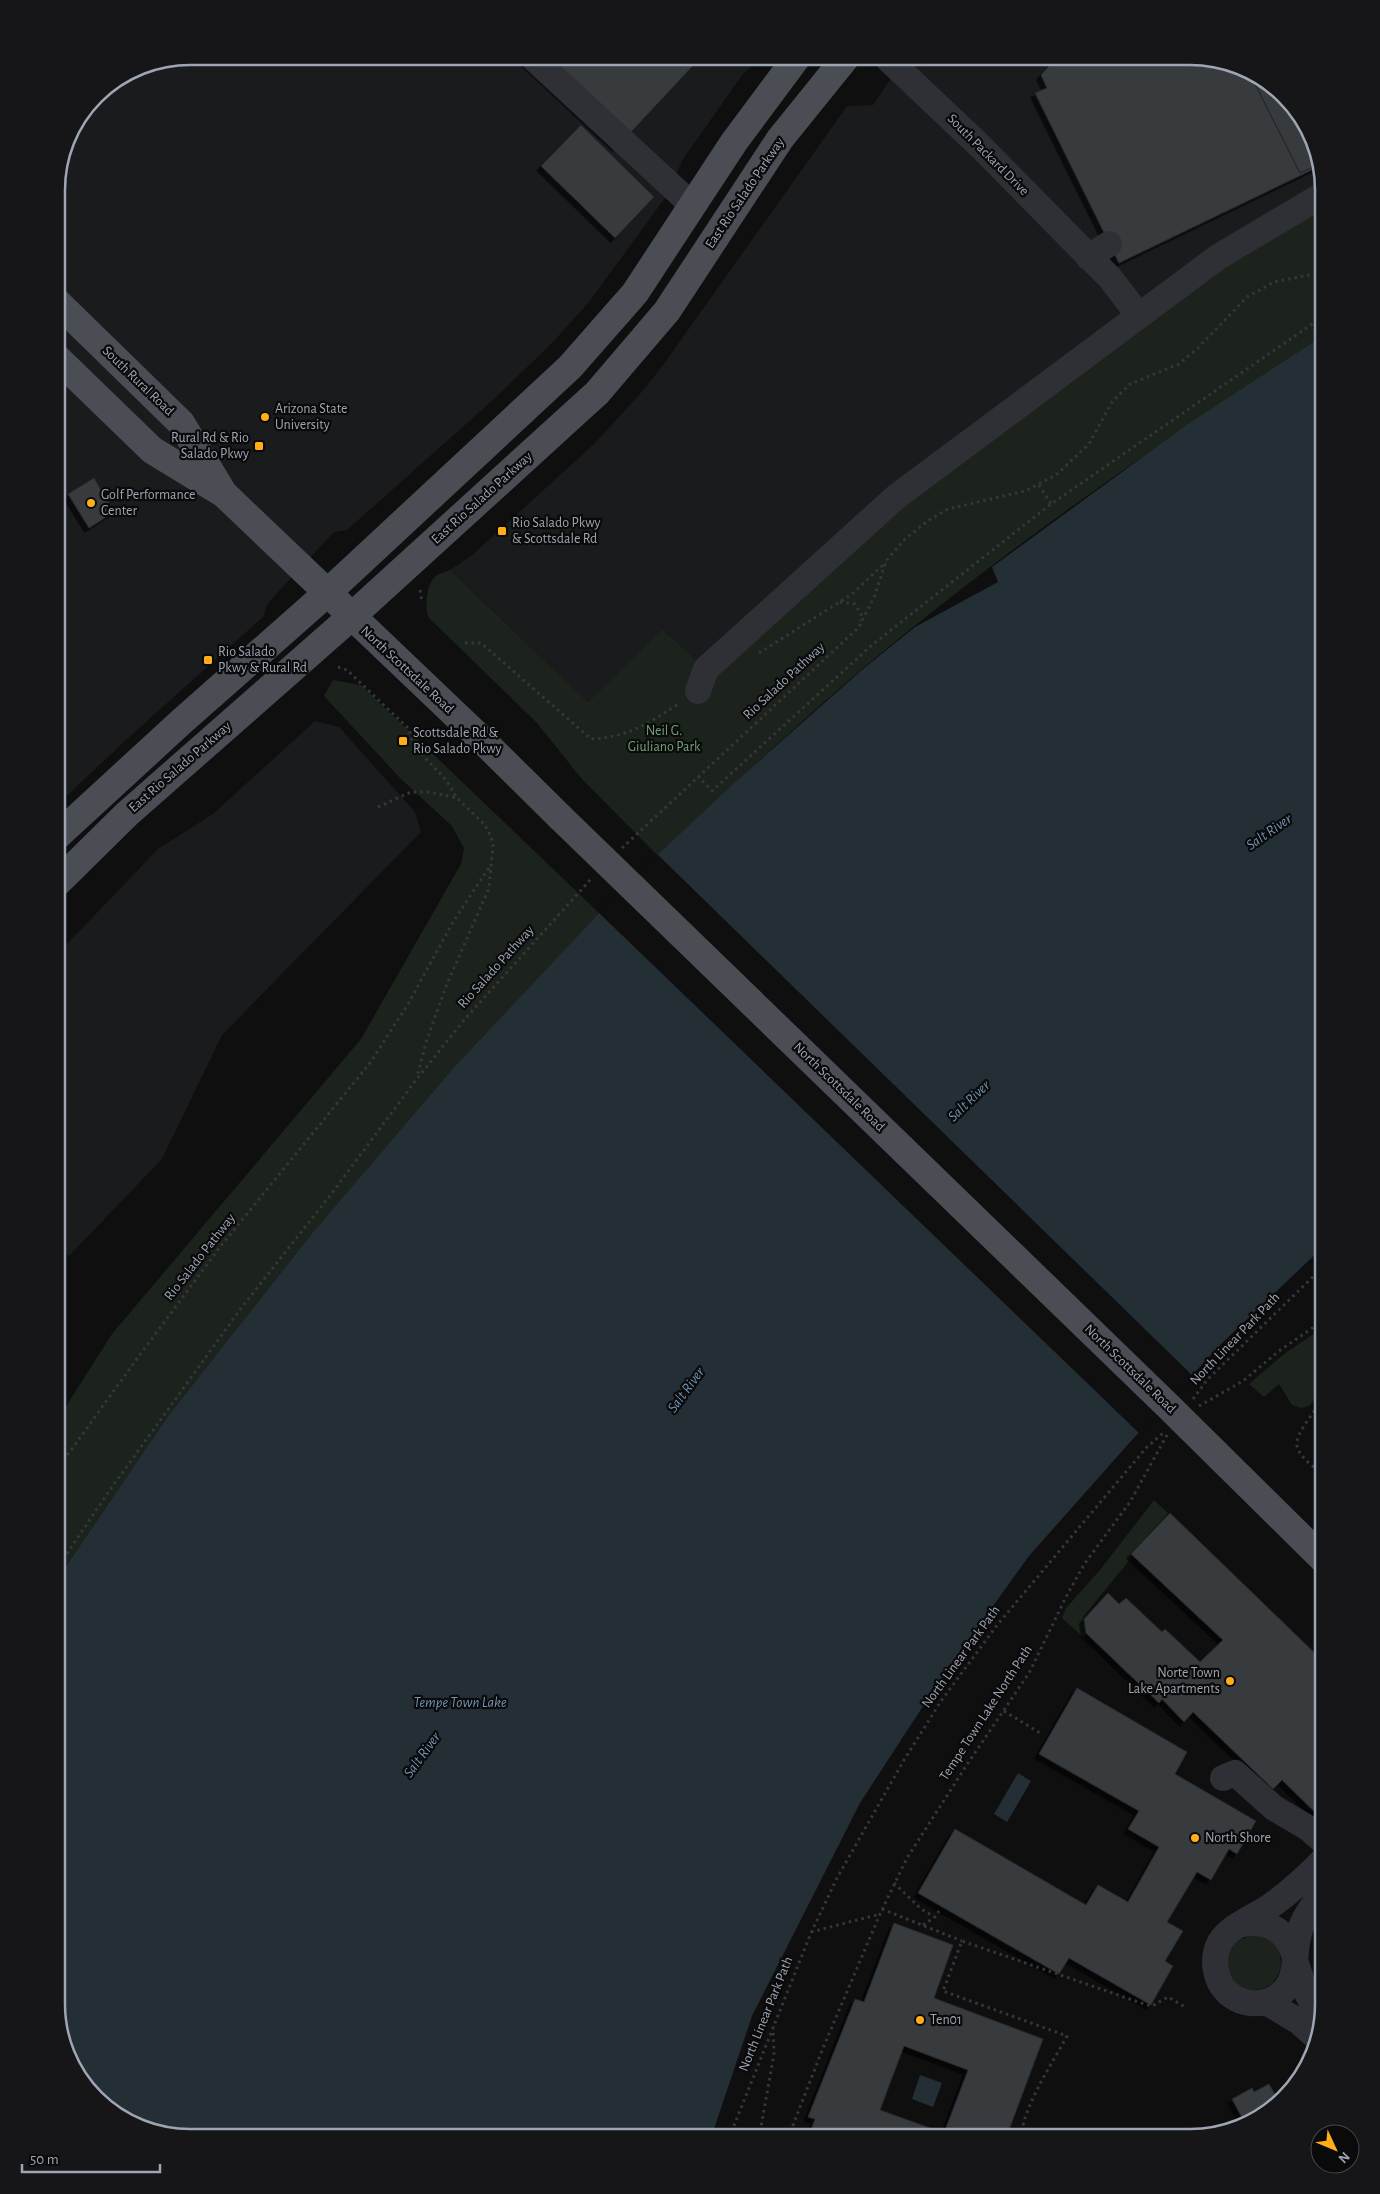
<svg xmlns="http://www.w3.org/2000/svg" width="1380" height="2194" font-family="'Alegreya Sans',sans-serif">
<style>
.built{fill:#1a1b1d}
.green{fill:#1b231c}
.water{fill:#242e35}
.pier{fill:#0f0f10}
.building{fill:#383a3e;stroke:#28292d;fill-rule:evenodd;filter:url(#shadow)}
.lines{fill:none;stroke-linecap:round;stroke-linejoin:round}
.path{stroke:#35373d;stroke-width:3;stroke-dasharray:2.5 4;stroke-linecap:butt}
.minor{stroke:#2f3036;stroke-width:26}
.major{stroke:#4b4d55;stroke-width:28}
.major-bridge{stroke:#4b4d55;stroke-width:28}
.poi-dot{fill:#ffae18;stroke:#0a0a0b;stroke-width:2}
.labels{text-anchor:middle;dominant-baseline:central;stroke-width:4.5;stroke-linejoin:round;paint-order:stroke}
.street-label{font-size:14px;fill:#9ea5b3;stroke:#0a0a0b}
.poi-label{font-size:14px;fill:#9ea5b3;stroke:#0a0a0b;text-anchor:start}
.park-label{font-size:14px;fill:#72a175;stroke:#0a0a0b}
.water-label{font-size:15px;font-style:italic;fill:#7095b3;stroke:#0a0a0b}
.rim{fill:none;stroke:#9ea5b3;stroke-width:2.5}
</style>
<defs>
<filter id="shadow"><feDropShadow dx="-4.5" dy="4.5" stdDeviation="0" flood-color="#0009"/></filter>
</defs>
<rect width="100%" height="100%" fill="#0f0f10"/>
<path class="built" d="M190 56H763L743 74 683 159 665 198 589 302 553 342 493 400 347 530 334 532 268 603 263 617 127 739 56 806 57 182 67 139 96 95 139 66Z
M906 56 1199 57 1265 79 1310 131 1324 190 698 661 662 629 588 702 450 570 471 556 594 444 639 395 661 368 847 106 873 105Z
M315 721 339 727 415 812 421 832 222 1035 162 1159 69 1256 56 1245V961L67 944 158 849 213 814Z
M1324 1933V1972L1318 1964 1317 1940Z"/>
<path class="green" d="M1324 205V335C1165 439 1007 547 862 669 792 729 725 792 657 855L581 778 537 723 429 618C424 608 426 584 436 576 440 573 446 572 450 570L588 702 662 629 698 661 1223 261Z
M333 680 361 685 599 913 455 1066 313 1232 168 1416 56 1581V1422L112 1334 361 1039 461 864 464 848 452 826 401 779 324 696Z
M1324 1327V1387L1309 1406 1301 1408 1292 1405 1279 1384 1264 1397 1249 1384 1284 1354Z
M1154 1500 1168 1513 1083 1617 1086 1636 1084 1638 1062 1618 1066 1608 1100 1570Z
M1227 1963a27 27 0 1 1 54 0a27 27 0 1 1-54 0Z"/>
<path class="water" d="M1324 335V1246L1221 1344 1131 1441 1029 1556 942 1677 860 1803 752 2016 711 2138 182 2137 116 2115 70 2063 56 2004V1581L168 1416 313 1232 455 1066 599 913 657 855 733 784 863 669 915 627 998 582 992 567 1185 426Z
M1018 1773 1031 1781 1007 1822 994 1814Z
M920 2075 942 2083 933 2107 912 2099Z"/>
<path class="pier" d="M656 853 1194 1377 1140 1434 597 911Z"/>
<path class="building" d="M520 56H702L617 147Z
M1057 57H1199L1250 74 1300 173 1318 165V167L1119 263 1035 93 1047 88 1041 75Z
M1250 74 1265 79 1310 131 1318 165 1300 173Z
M581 125 654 197 615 238 541 166Z
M94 478 114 512 89 528 68 494Z
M1170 1513 1324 1662V1821L1282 1780 1273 1789 1193 1712 1184 1722 1162 1699 1159 1703 1086 1633 1084 1619 1108 1593 1119 1604 1126 1598 1162 1632 1165 1629 1200 1662 1223 1640 1131 1554Z
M1077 1688 1187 1752 1175 1774 1256 1821 1237 1854 1229 1849 1211 1880 1197 1872 1167 1922 1183 1931 1165 1961 1173 1966 1151 2005 1069 1958 1059 1974 918 1893 955 1829 1086 1905 1098 1885 1128 1902 1159 1847 1128 1829 1139 1811 1039 1754Z
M894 1923 953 1945 934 1998 1043 2039 1006 2138H808L815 2119 808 2117 855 1999 864 2002ZM904 2046 968 2070 944 2133 880 2110Z
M1269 2084 1277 2098 1249 2124 1246 2125 1232 2099 1252 2088 1254 2092Z"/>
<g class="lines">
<path class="path" d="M1039 485 1051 504
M420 590 422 602
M840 602 855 604 861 614 860 621
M465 643H481L591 739C630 737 648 723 680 703
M759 653 852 594 886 562
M338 667 347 670 409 729 414 746 446 780 457 798 485 825 491 837 493 845 489 888 447 984 427 1039 417 1077
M698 776 712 791 872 645 1051 504 1324 316
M378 807 411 792H429L457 798
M622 848 859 627 875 595 886 561 905 539 929 520 948 509 1025 491 1056 475 1089 444 1112 402 1130 384 1179 364 1198 348 1247 297 1274 282 1324 272
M1193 1399 1207 1380 1324 1266
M1199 1406 1243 1381 1279 1351 1324 1320
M56 1471 136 1360 220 1247 370 1063 408 1004 453 922 490 866
M1324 1475C1315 1468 1300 1458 1297 1446 1294 1435 1317 1408 1324 1398
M56 1570 107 1494 242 1307 332 1193 416 1080 464 1020 591 879
M1004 1711 1040 1733
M894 1883 921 1909 935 1917
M882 1909 962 1941
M923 1925 935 1917 939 1911
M811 1932 880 1914
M729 2138 811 1933 837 1878 904 1760 941 1701 998 1624 1146 1448 1164 1432
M759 2138 774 2054 773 2024
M788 2138 823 2048 880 1914 907 1858 968 1763 1029 1673 1067 1595 1085 1563 1130 1502 1167 1435
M1020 2138C1026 2102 1050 2067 1067 2036L943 1991 962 1941 1144 2004 1152 2006 1168 1997 1185 2007"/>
<path class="minor" d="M531 56 692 205
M885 56 981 147 1111 279 1139 316
M1088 257 1109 244
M698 691 706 669 896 497 1218 257 1324 194
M1223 1778 1235 1773 1274 1808 1308 1828 1324 1842
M1324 1892C1315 1902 1306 1914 1301 1927 1290 1954 1304 1984 1271 2000 1263 2004 1254 2004 1245 2002 1233 1999 1222 1990 1218 1978 1214 1966 1214 1953 1220 1942 1230 1926 1254 1917 1269 1907 1289 1893 1307 1877 1324 1859
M1243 1924C1269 1920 1287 1931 1295 1957
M1296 1963C1302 1982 1307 1999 1321 2014
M1266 2002 1298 2021 1315 2036"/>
<path class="major" d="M57 302 181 423 222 491
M56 357 152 450 224 494 481 739 560 817
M56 837 181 722 326 594 570 367 635 293 734 142 798 56
M56 884 127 814 351 617 597 393 667 311 780 139 847 56"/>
<path class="major-bridge" d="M560 817 1167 1405 1324 1560"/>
</g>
<g class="poi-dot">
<circle cx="265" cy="417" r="5"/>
<rect x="254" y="441" width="10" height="10" rx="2.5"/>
<circle cx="91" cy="503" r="5"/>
<rect x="497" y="526" width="10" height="10" rx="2.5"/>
<rect x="203" y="655" width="10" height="10" rx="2.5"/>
<rect x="398" y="736" width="10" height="10" rx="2.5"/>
<circle cx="1230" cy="1681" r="5"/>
<circle cx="1195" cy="1838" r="5"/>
<circle cx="920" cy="2020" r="5"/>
</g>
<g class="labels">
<g class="street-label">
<text transform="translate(988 155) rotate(45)">South Packard Drive</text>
<text transform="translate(745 193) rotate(-56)">East Rio Salado Parkway</text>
<text transform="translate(138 381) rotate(44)">South Rural Road</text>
<text transform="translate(482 498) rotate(-42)">East Rio Salado Parkway</text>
<text transform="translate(407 670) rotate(43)">North Scottsdale Road</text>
<text transform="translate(784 681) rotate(-43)">Rio Salado Pathway</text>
<text transform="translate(180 767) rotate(-41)">East Rio Salado Parkway</text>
<text transform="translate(496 967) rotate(-48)">Rio Salado Pathway</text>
<text transform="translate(839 1087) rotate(44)">North Scottsdale Road</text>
<text transform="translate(200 1257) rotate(-52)">Rio Salado Pathway</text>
<text transform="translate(1235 1339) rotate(-46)">North Linear Park Path</text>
<text transform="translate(1130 1369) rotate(44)">North Scottsdale Road</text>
<text transform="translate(961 1657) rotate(-54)">North Linear Park Path</text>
<text transform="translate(986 1713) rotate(-57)">Tempe Town Lake North Path</text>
<text transform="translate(766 2014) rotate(-68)">North Linear Park Path</text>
</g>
<g class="poi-label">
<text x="275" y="409">Arizona State<tspan x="275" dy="16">University</tspan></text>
<text x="249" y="438" text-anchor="end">Rural Rd &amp; Rio<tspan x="249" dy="16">Salado Pkwy</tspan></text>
<text x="101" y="495">Golf Performance<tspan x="101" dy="16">Center</tspan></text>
<text x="512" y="523">Rio Salado Pkwy<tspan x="512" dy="16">&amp; Scottsdale Rd</tspan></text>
<text x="218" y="652">Rio Salado<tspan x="218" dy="16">Pkwy &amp; Rural Rd</tspan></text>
<text x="413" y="733">Scottsdale Rd &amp;<tspan x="413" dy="16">Rio Salado Pkwy</tspan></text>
<text x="1220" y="1673" text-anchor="end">Norte Town<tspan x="1220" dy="16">Lake Apartments</tspan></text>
<text x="1205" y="1838">North Shore</text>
<text x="930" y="2020">Ten01</text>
</g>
<g class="park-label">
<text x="664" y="731">Neil G.<tspan x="664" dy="16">Giuliano Park</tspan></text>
</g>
<g class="water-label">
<text transform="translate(1269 832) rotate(-35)">Salt River</text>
<text transform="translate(969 1101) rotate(-44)">Salt River</text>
<text transform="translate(686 1390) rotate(-54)">Salt River</text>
<text x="460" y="1702">Tempe Town Lake</text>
<text transform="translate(422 1755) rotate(-54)">Salt River</text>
</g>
</g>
<path d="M0 0H1380V2194H0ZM190 65H1190A125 125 0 0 1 1315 190V2004A125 125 0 0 1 1190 2129H190A125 125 0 0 1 65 2004V190A125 125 0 0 1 190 65Z" fill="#161618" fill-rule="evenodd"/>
<path class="rim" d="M190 65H1190A125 125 0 0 1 1315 190V2004A125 125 0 0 1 1190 2129H190A125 125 0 0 1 65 2004V190A125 125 0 0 1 190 65Z"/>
<g transform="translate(1335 2149) rotate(134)"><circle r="24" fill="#0a0a0b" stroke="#45484e"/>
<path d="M0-4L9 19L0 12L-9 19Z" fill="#ffae18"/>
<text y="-8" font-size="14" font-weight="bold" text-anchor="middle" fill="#9ea5b3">N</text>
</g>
<path d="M22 2164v8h138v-8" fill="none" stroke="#9ea5b3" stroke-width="2.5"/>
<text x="30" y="2164" font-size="15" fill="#9ea5b3" stroke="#0a0a0b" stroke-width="4" paint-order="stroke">50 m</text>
</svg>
